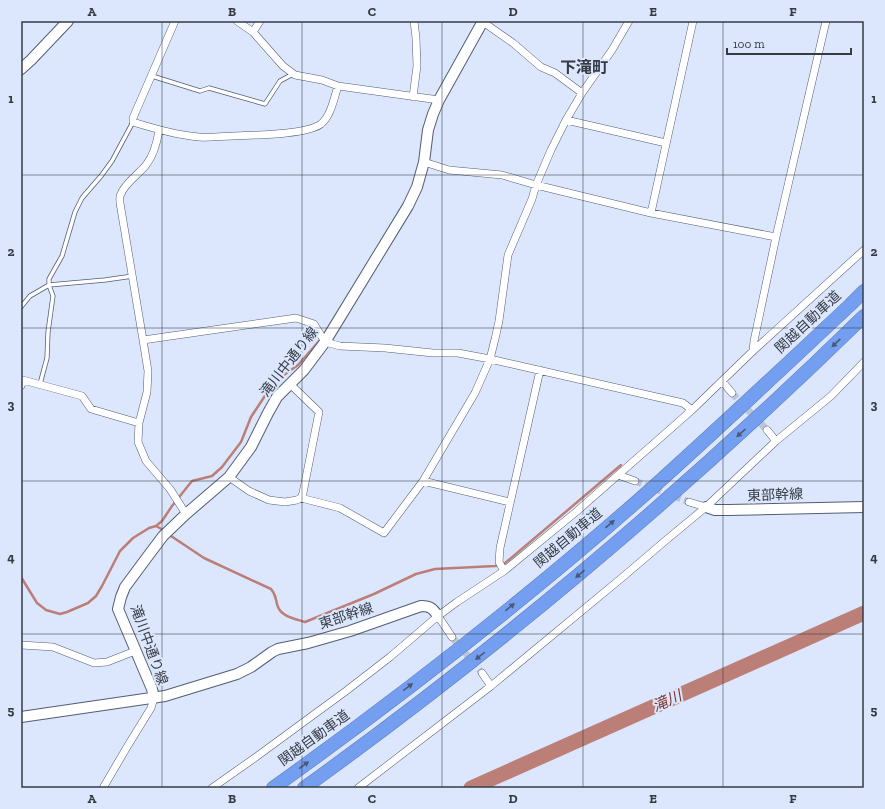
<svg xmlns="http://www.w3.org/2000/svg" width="885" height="809" font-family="'Zilla Slab','Noto Sans JP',serif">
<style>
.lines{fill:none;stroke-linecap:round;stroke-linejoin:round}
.stream{stroke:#bc7f78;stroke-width:2.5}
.river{stroke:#bc7f78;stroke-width:15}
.street-tunnel{stroke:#bbc5d8;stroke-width:7;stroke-dasharray:7 3.5;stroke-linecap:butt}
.lane-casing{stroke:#515e74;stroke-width:5}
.street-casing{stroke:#515e74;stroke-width:8}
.secondary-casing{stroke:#515e74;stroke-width:12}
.highway-casing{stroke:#5e7cb5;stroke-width:14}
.lane{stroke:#fff;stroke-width:3.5}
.street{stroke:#fff;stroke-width:7}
.secondary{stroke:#fff;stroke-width:10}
.highway{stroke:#749ff1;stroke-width:13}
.oneway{fill:#485979}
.grid{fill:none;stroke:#353b45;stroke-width:1;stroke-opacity:0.55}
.labels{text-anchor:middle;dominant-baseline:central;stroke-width:4;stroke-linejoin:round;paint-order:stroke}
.street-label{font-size:14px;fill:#353b45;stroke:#dce7fd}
.water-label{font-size:15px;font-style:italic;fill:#7f332e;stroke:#dce7fd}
.quarter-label{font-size:16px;font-weight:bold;fill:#353b45;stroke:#dce7fd}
.neatline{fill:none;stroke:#353b45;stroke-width:1.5}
.grid-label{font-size:13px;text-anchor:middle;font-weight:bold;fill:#353b45}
</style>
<rect width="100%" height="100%" fill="#dce7fd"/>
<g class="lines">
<path class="stream" d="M156 526 165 531
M168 534 204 558 271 589C277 596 275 599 278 607 282 617 296 619 305 622L374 594 416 574 435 569 495 566 504 564 621 465
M21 577 37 603 46 610 60 614 67 612 88 603 96 596 102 586 120 551 133 538 149 528 156 526 162 521 172 506 192 481 212 476 222 467 241 442 251 417 274 382 298 365 320 340"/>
<path class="river" d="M471 788 864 613"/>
<path class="street-tunnel" d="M732 393 767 430
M635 481 689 502
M452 637 482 673"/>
<g class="lane-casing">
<path id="lane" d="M152 76 200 91 209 88 265 104 280 81 293 74
M21 307 30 296 49 285 105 280 133 276
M40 384 47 358 48 332 53 296 49 285V279L62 256 75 212 82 198 101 176 112 161 133 122"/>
</g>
<g class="street-casing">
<path id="street" d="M175 21 133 118V122C155 129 177 135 199 137 210 138 222 136 233 136 253 135 306 135 321 124 331 116 334 98 338 86
M237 21 253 32 283 66 295 75 322 80 338 86 439 100
M483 22 513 43 541 67 555 73 582 93
M253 32 260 21
M413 97 417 66 416 38 414 21
M566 120 666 143
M159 130C157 143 154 155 146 165 139 174 124 184 121 194 119 196 120 200 120 203L143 340 148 371 147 392 139 423 138 442 146 461 170 489 186 514
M424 162 449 170 502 175 536 185 651 213 776 237
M651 213 693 21
M143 340 296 318 314 324 325 342 340 346 385 348 433 353H458L490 359 683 403 692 410
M753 351 754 341 776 237 826 21
M722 381 732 393
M21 386 23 380 82 396 91 409 139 423
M767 430 776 441
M618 475 635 481
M229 477 249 491 269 500 285 502 297 500 301 498 303 493 319 412 290 384
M423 481 510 502
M301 498 340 508 384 533 423 481 475 393 490 359 495 339 499 321 508 255 532 199 536 185 551 150 566 120 582 93 612 50 629 21
M689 502 706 507
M504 571 499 562 500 548 540 370
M438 616 452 637
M21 645 53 647 94 663 107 662 135 651
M482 673 491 686
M103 788 127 747 151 708 154 698
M212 788 256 757 346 691 390 657 438 616 457 602 504 571 576 512 692 410 753 351 864 250
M358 788 491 686 624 576 665 541 706 507 776 441 831 396 864 362"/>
</g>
<g class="secondary-casing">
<path id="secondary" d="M21 69 31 60 68 21
M706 507 715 510H729L864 507
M154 698 152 689 118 609 121 597 125 587 145 560 163 536 186 514 229 477 251 447 268 413 277 397 304 370 325 342 408 206 417 187 424 162 428 130 433 114 439 100 483 21
M21 717 165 696 237 674 251 667 272 652 278 649 308 643 350 631 421 606C431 606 433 609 438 616"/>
</g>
<g class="highway-casing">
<path id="highway" d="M273 788C403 695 530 596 650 490 718 429 784 367 850 305L864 291
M304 788C503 645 689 487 864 316"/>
</g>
<use href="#lane" class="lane"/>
<use href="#street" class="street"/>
<use href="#secondary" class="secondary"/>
<use href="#highway" class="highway"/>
</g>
<defs><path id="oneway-solid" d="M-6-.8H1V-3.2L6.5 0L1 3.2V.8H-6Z"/></defs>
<g class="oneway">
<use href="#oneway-solid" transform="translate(836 343) rotate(136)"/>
<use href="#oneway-solid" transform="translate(741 433) rotate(138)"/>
<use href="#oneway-solid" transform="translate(610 524) rotate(-41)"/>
<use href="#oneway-solid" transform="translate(580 574) rotate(140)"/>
<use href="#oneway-solid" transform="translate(510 607) rotate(-39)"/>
<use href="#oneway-solid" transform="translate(480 656) rotate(142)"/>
<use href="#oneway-solid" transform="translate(408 687) rotate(-37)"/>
<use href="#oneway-solid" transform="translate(304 765) rotate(-36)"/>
</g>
<path class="grid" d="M162 21V788M302 21V788M442 21V788M583 21V788M723 21V788M21 175H864M21 328H864M21 481H864M21 634H864"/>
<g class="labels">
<g class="street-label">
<text transform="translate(808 322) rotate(-43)">関越自動車道</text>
<text transform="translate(289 362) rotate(-52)">滝川中通り線</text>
<text transform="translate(775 495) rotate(-2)">東部幹線</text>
<text transform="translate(568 538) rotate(-40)">関越自動車道</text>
<text transform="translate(346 616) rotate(-18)">東部幹線</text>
<text transform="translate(149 645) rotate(70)">滝川中通り線</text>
<text transform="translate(314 738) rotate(-36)">関越自動車道</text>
</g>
<g class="water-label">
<text transform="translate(667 701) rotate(-24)">滝川</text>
</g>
<g class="quarter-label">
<text x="584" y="67">下滝町</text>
</g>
</g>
<rect width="885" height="809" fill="none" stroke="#dce7fd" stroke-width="44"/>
<path d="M727 48v6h124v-6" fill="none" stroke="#353b45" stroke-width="2"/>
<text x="733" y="48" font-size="12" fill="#353b45" stroke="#dce7fd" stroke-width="3" paint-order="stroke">100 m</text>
<rect x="22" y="22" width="841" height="765" class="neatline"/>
<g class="grid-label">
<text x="92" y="16">A</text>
<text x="232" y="16">B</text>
<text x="372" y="16">C</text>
<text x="513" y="16">D</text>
<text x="653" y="16">E</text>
<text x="793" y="16">F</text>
<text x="11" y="103">1</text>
<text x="874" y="103">1</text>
<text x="11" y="256">2</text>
<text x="874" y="256">2</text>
<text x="11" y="409">3</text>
<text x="874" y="409">3</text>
<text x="11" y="562">4</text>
<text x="874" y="562">4</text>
<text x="11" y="715">5</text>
<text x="874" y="715">5</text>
<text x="92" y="803">A</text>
<text x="232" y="803">B</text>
<text x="372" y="803">C</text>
<text x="513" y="803">D</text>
<text x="653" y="803">E</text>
<text x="793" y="803">F</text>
</g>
</svg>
